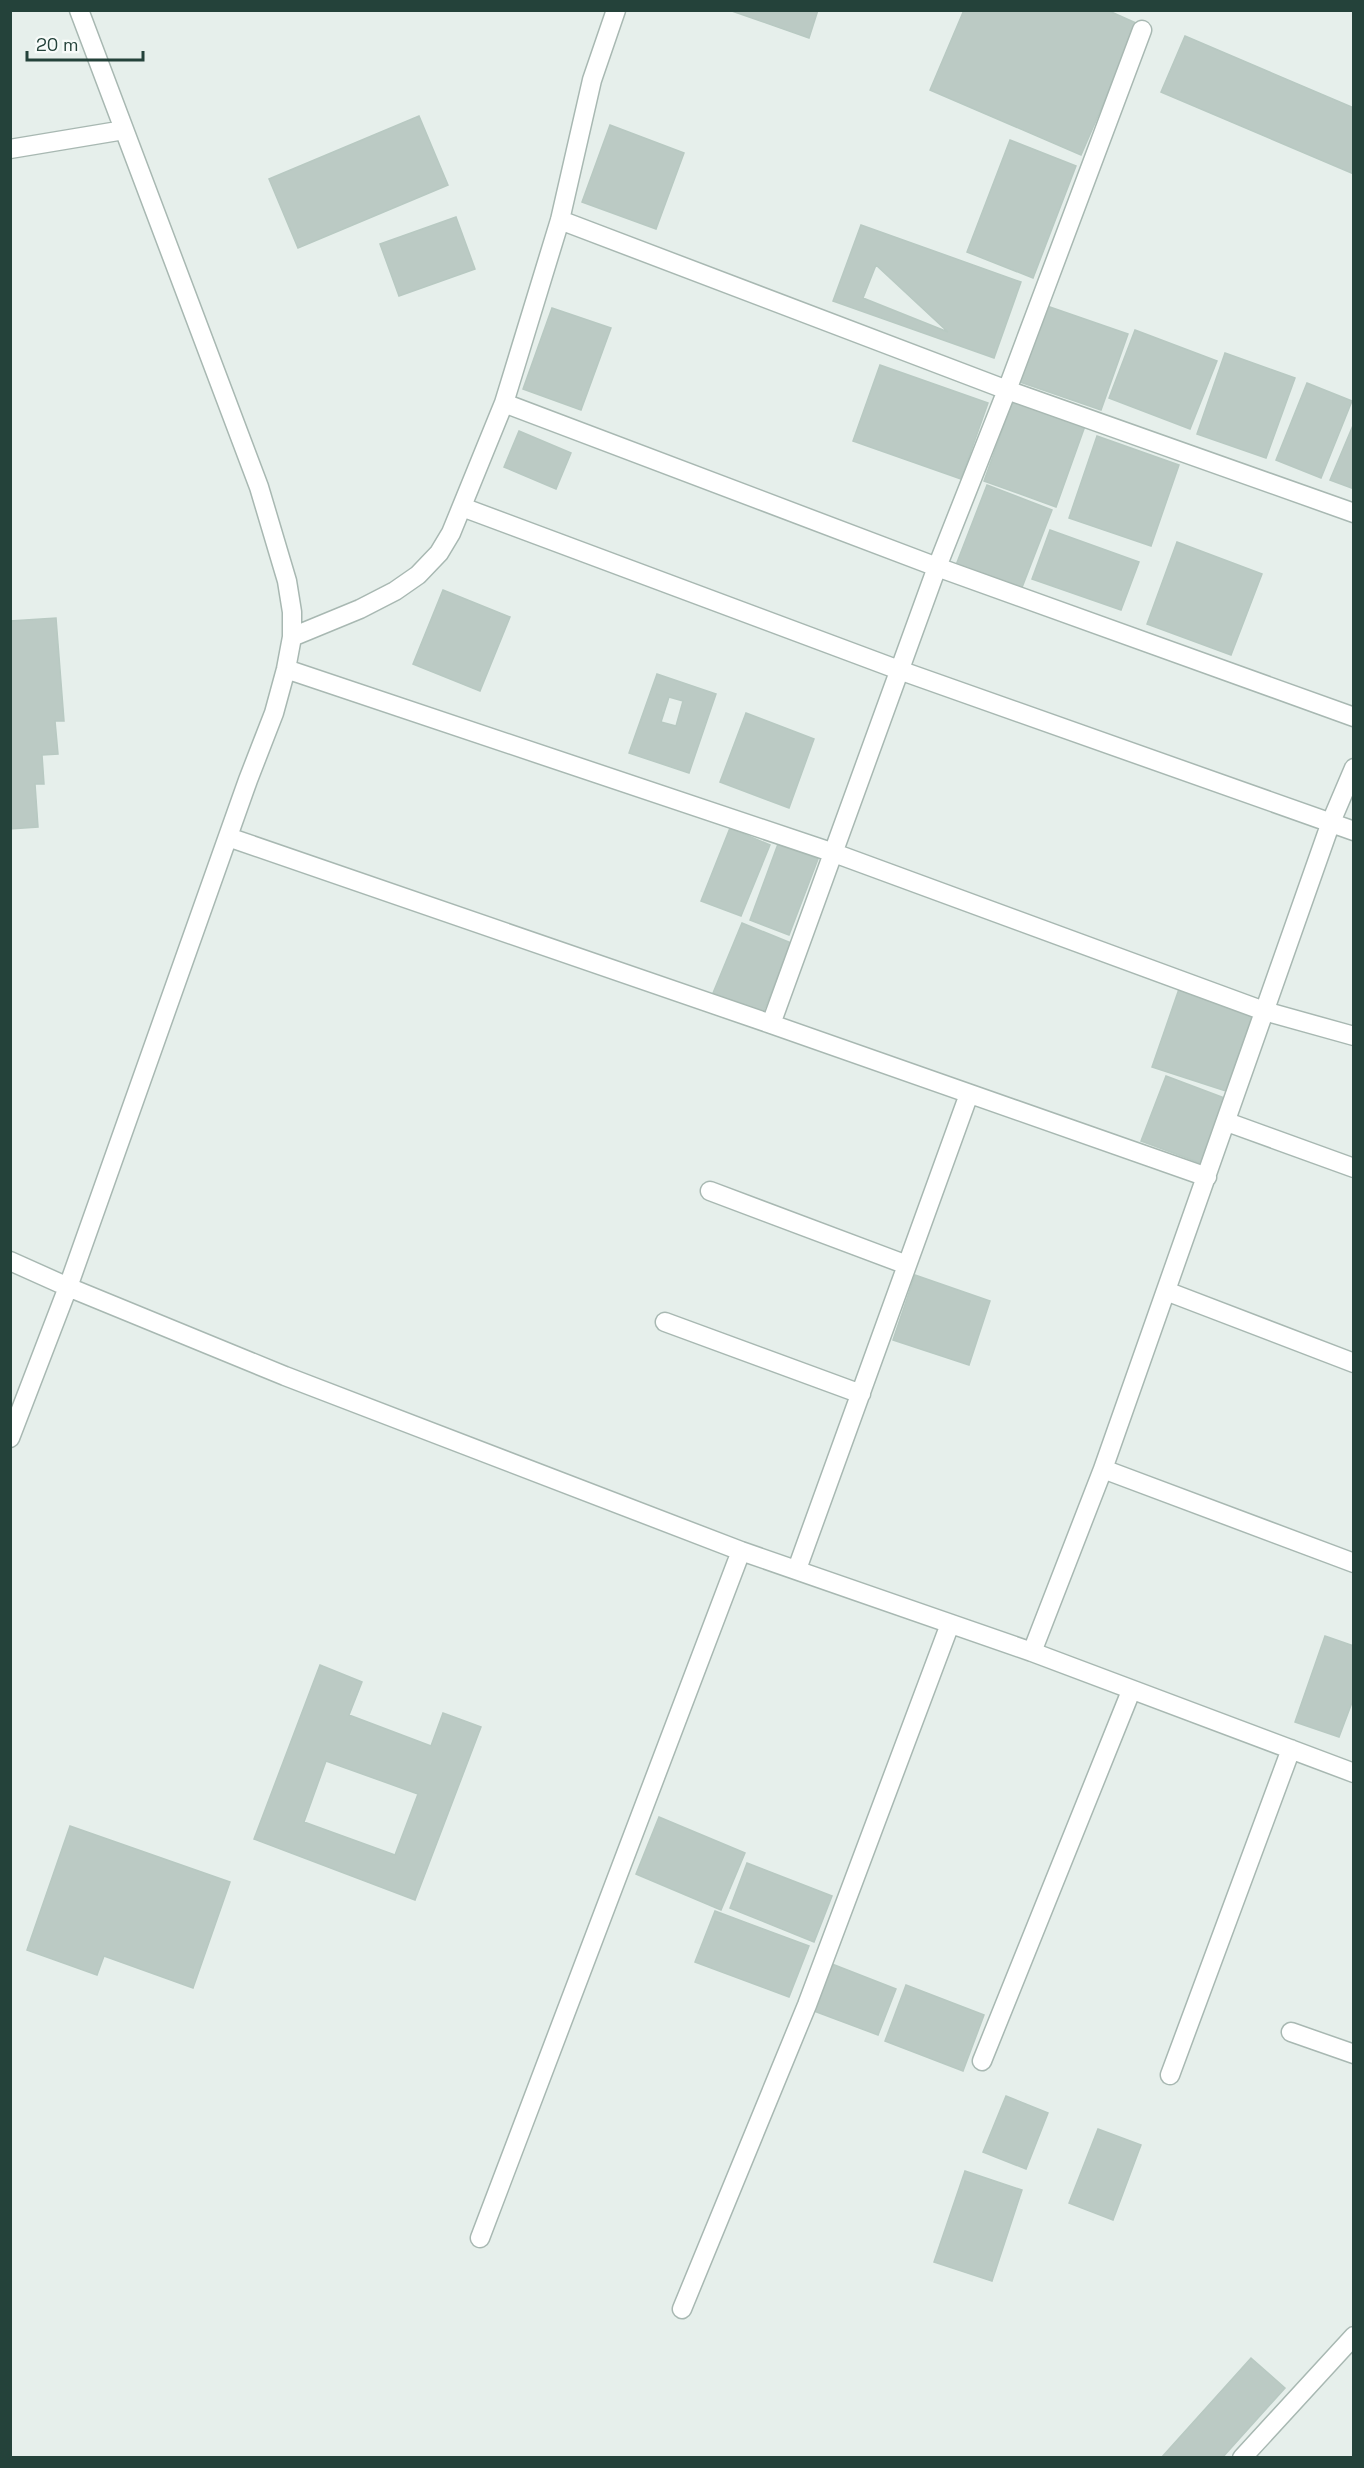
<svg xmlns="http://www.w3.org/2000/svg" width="1364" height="2468" font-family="'Space Grotesk',sans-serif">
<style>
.building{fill:#bbcac4;stroke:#b8c9c2;stroke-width:1.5;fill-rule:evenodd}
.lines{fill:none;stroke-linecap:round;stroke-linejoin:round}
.minor-casing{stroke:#a8b8b2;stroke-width:21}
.minor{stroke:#fff;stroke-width:18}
</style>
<rect width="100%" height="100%" fill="#e6efeb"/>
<path class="building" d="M729 10H818L809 38Z
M964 10H1107L1138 24 1081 155 930 90Z
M1185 36 1354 108V174L1161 92Z
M419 116 448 185 298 248 269 179Z
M610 125 684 153 656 229 582 202Z
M1010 140 1076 166 1033 278 967 252Z
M456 217 475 269 399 296 380 244Z
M861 225 1021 282 994 358 833 301ZM876 265 948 332 863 298Z
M1047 306 1128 334 1101 410 1020 382Z
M552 308 611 328 581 410 523 389Z
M1135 330 1217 361 1190 429 1109 398Z
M1225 353 1295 378 1266 458 1197 434Z
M880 365 988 403 961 479 853 441Z
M1307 383 1352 401 1321 478 1276 460Z
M1013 400 1085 426 1056 507 984 481Z
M1354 423V489L1330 480Z
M519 431 571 453 556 489 504 467Z
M1097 436 1179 465 1151 546 1069 518Z
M987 485 1052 510 1021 590 956 565Z
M1050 530 1139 562 1121 610 1032 579Z
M1177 542 1262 574 1231 655 1147 624Z
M443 590 510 617 480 691 413 664Z
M56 618 64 721H55L58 754 42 755 44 784H35L38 827 10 829V621Z
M657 674 716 694 689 773 629 753ZM669 697 683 701 676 726 661 722Z
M746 713 814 739 789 808 720 782Z
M730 828 770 845 741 916 701 901Z
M778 844 818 859 789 935 750 920Z
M742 923 791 943 763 1013 713 993Z
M1179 989 1253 1014 1226 1091 1152 1067Z
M1166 1076 1227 1099 1203 1164 1141 1141Z
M915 1275 990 1301 969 1365 893 1340Z
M1325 1636 1354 1646V1697L1339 1737 1295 1722Z
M320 1665 362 1682 349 1715 431 1746 443 1713 481 1727 415 1900 254 1839ZM326 1761 418 1794 395 1855 304 1822Z
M659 1817 745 1853 721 1910 636 1874Z
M70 1826 230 1882 193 1988 104 1956 97 1975 27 1950Z
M747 1863 832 1896 814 1942 730 1908Z
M715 1911 809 1946 789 1997 695 1962Z
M832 1964 896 1989 878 2035 814 2011Z
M906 1985 984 2015 963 2071 885 2041Z
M1006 2096 1048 2113 1026 2169 983 2152Z
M1098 2129 1141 2145 1113 2220 1069 2203Z
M965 2171 1022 2190 992 2281 934 2262Z
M1251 2358 1285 2388 1222 2458H1161Z"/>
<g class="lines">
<g class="minor-casing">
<path id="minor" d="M10 149 124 130
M560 220 1007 390 1354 513
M504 403 937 567 1354 717
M462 507 899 670 1354 831
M292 637 360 609 395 591 418 575 439 553 451 533 504 403 560 220 592 80 616 10
M286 669 834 853 1264 1011 1354 1036
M228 837 771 1024 1207 1177
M771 1024 937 567 1007 390 1142 30
M1227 1122 1354 1168
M710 1191 907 1265
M10 1261 68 1287 285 1376 741 1551 1032 1652 1354 1773
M1166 1291 1354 1363
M665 1322 861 1394
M10 1438 68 1287 248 780 274 713 286 669 292 637V612L287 581 259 487 79 10
M1103 1469 1354 1563
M797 1569 969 1094
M1032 1652 1103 1469 1331 822 1354 768
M1291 2032 1354 2054
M982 2061 1131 1691
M1170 2075 1291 1749
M480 2238 741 1551
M682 2309 807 2005 950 1624
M1242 2458 1354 2336"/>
</g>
<use href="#minor" class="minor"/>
</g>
<rect width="1364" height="2468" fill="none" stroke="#24423a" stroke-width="24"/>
<path d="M27 51v9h116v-9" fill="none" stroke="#24423a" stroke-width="3"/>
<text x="36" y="51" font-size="18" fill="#24423a" stroke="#f7fbf9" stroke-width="4.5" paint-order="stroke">20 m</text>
</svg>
